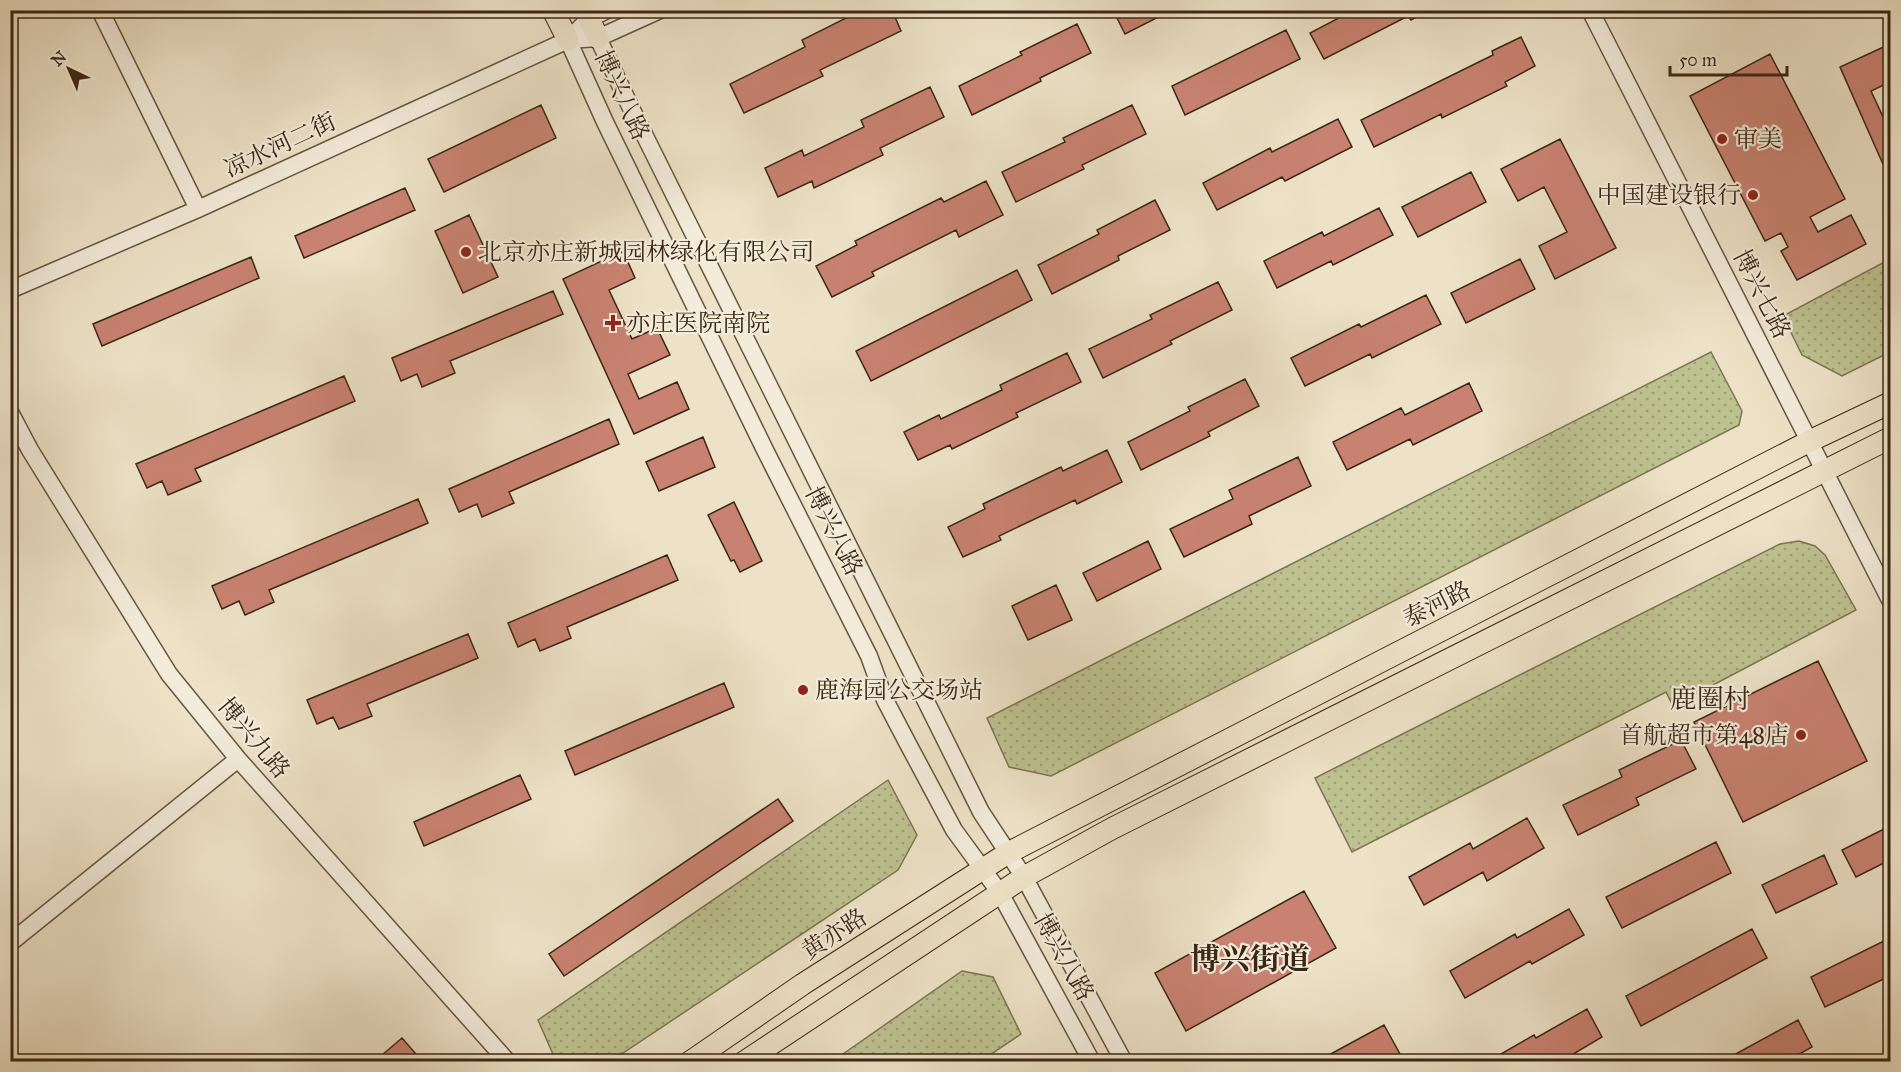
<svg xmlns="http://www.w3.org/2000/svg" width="1901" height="1072" font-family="'IM FELL Great Primer','Noto Serif SC',serif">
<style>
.park{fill:url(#park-dots);stroke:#7c7452;stroke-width:1.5}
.building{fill:#c98272;stroke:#3a2713;stroke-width:1.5}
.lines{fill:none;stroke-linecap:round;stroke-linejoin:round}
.minor-casing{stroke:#675640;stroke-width:19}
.major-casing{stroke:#3a2713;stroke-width:23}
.minor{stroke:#f3ecdb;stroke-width:16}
.major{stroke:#ede2c7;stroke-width:21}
.poi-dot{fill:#8f2418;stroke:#f3ecdb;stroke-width:2}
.labels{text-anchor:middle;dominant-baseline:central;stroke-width:4.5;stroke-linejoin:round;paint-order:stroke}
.street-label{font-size:24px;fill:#3a2713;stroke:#f3ecdb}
.poi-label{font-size:24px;fill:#3a2713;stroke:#f3ecdb;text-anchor:start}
.quarter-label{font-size:27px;fill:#3a2713;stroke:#f3ecdb}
.district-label{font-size:30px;font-weight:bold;fill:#3a2713;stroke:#f3ecdb}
</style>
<defs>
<pattern id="park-dots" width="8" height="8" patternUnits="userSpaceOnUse" patternTransform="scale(1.5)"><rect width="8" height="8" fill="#bec291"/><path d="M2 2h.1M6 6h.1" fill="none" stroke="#9b9e75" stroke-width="1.8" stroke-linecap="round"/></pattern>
</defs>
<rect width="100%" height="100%" fill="#ede2c7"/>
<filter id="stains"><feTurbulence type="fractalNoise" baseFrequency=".00333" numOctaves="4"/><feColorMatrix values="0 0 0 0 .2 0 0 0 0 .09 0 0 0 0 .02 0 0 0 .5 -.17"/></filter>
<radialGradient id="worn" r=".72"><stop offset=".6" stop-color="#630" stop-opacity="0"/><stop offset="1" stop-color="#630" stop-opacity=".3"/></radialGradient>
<path class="park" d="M1890 259V352L1842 376 1802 355 1783 316Z
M1711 352 1742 411 1739 425 1051 776 1009 767 987 718Z
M1799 541 1815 546 1825 555 1856 610 1673 706 1666 692 1352 852 1315 778 1780 544Z
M888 780 917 835 898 870 611 1061H556L538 1020Z
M962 971 993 977 1021 1034 981 1061H833Z"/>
<path class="building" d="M862 10H892L901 31 820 70 823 76 744 113 730 84 805 47 802 40Z
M1113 10H1172L1125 34Z
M1354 10H1429L1411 20 1408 16 1324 59 1310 33Z
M1077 24 1091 53 1040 78 1041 81 972 115 959 86 1022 55 1020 52Z
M1286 30 1300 59 1185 115 1172 86Z
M1521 37 1535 66 1505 82 1507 86 1442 118 1441 114 1374 147 1361 120 1493 55 1492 51Z
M1890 44V82L1871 91 1885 121 1890 119V180L1840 67Z
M1770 54 1845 199 1810 217 1818 232 1851 215 1866 244 1797 280 1781 251 1788 247 1781 233 1765 241 1690 96Z
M930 87 944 117 880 148 883 155 814 188 812 181 778 197 765 168 802 150 804 156 864 127 861 120Z
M541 105 556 138 444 192 428 159Z
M1132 105 1146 134 1082 165 1084 169 1016 202 1002 172 1065 142 1063 138Z
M1338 119 1352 147 1285 181 1282 177 1217 210 1203 183 1270 148 1272 152Z
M1560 139 1616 248 1555 279 1539 246 1567 232 1544 187 1518 201 1501 169Z
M1471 172 1486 202 1418 237 1402 207Z
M986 181 1003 215 959 237 956 230 872 272 874 276 832 297 816 266 857 245 855 241 941 198 944 202Z
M405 188 415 210 304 258 295 236Z
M1155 200 1170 230 1118 256 1119 260 1052 294 1038 265 1099 234 1097 230Z
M1379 208 1393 235 1333 265 1331 261 1277 288 1264 261 1322 232 1324 236Z
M469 215 498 277 463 293 435 231Z
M623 251 635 278 609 290 632 339 657 328 670 355 628 374 639 399 677 382 689 409 634 434 563 279Z
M251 257 259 278 102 346 93 324Z
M1520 259 1535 289 1466 323 1451 293Z
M1017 270 1032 300 871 381 856 351Z
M1218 282 1232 310 1170 341 1172 344 1103 378 1089 349 1152 319 1150 315Z
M553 291 563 314 450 361 455 373 422 387 417 374 401 381 392 358Z
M1426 295 1441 324 1372 358 1370 354 1305 386 1291 358 1359 324 1361 327Z
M1067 353 1081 382 1016 413 1018 417 952 449 950 445 918 460 904 432 939 415 941 419 1002 390 1000 385Z
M344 376 355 401 195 469 201 481 168 495 162 481 147 488 136 464Z
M1245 379 1259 406 1208 432 1210 436 1141 470 1128 442 1190 411 1188 407Z
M1469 383 1482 411 1413 445 1410 439 1347 470 1333 442 1401 408 1405 415Z
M609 419 619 444 509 492 514 503 482 517 477 504 459 512 449 489Z
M703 437 715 467 659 491 646 462Z
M1107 450 1122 482 1077 504 1075 500 999 536 1001 540 963 557 948 527 985 509 983 504 1061 467 1063 471Z
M1298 457 1311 486 1249 516 1252 524 1184 557 1170 529 1233 499 1229 490Z
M418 499 428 523 269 590 274 602 245 615 239 601 222 609 212 586Z
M734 502 762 561 740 572 734 560 731 561 708 515Z
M1148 541 1161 569 1097 601 1083 573Z
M667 555 678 580 567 627 571 638 540 651 535 639 518 647 508 623Z
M1056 585 1072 620 1028 640 1012 606Z
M468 634 478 658 367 704 372 716 339 729 333 717 317 724 307 700Z
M1818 661 1867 761 1743 822 1694 722Z
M724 683 734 707 575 775 565 751Z
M1681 740 1696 769 1636 798 1639 805 1578 835 1563 805 1622 777 1619 770Z
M520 775 531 799 424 846 414 822Z
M778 799 793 821 564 976 549 954Z
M1527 818 1544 848 1487 881 1483 872 1424 905 1409 877 1470 843 1473 849Z
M1890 826V860L1856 877 1842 850Z
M1716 842 1731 873 1622 928 1606 897Z
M1824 855 1837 884 1776 913 1762 885Z
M1304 891 1336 948 1186 1031 1155 973Z
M1569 909 1584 935 1532 964 1530 961 1465 998 1450 971 1515 934 1517 938Z
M1752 929 1767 958 1641 1026 1626 996Z
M1890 938V976L1825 1007 1811 977Z
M1587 1009 1602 1037 1560 1062H1487L1534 1035 1536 1038Z
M1798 1020 1812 1047 1785 1062H1721Z
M1384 1025 1400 1054 1387 1062H1316Z
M402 1038 422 1061 374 1062Z
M1890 1052V1062H1873Z"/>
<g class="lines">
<g class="minor-casing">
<path id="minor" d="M100 10 198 209
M1590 10 1890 600
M598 38 630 106 981 812 1024 877 1124 1062
M568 40 605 122 765 450 869 656 885 700 907 742 954 830 1000 893 1092 1062
M568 40 589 19 607 10
M10 290 198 209 568 40 598 38 660 10
M10 412 30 450 169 674 238 759 508 1062
M10 943 238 759"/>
</g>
<g class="major-casing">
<path id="major" d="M553 10 568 40
M585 10 598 38
M690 1062 803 984 1008 853 1810 441 1890 403
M744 1062 1024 877 1113 828 1890 438"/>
</g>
<use href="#minor" class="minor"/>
<use href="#major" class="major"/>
</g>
<g class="poi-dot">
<circle cx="1722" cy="139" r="6"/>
<circle cx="1753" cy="195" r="6"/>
<circle cx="466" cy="252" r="6"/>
<path d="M610 314h6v6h6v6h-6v6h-6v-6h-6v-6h6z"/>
<circle cx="803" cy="690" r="6"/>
<circle cx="1801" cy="735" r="6"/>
</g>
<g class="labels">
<g class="street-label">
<text transform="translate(622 95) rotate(65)">博兴八路</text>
<text transform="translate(280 145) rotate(-25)">凉水河二街</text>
<text transform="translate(1762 294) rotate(63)">博兴七路</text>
<text transform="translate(834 531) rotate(63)">博兴八路</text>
<text transform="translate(1437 604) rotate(-27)">泰河路</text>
<text transform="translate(254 738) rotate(50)">博兴九路</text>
<text transform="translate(834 934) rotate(-33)">黄亦路</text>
<text transform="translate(1064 957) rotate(61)">博兴八路</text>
</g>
<g class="poi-label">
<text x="1734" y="139">审美</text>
<text x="1741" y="195" text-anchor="end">中国建设银行</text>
<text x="478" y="252">北京亦庄新城园林绿化有限公司</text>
<text x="626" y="323">亦庄医院南院</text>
<text x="815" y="690">鹿海园公交场站</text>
<text x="1789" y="735" text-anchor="end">首航超市第48店</text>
</g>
<g class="quarter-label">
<text x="1710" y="698">鹿圈村</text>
</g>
<g class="district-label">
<text x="1250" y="959">博兴街道</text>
</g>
</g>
<rect width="1901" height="1072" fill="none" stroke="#ede2c7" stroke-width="36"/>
<rect x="12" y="12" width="1877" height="1048" fill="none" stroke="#3a2713" stroke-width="3"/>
<rect x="18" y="18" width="1865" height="1036" fill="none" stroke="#3a2713" stroke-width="1.5"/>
<g transform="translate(69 69) rotate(316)" stroke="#f3ecdb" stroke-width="4.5" paint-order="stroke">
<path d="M0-4.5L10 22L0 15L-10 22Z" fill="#3a2713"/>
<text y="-9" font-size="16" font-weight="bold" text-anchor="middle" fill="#3a2713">N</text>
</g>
<path d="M1670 66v9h117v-9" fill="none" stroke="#3a2713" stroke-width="3"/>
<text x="1679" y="66" font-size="18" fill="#3a2713" stroke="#f3ecdb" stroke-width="4.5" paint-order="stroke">50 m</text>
<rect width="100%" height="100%" filter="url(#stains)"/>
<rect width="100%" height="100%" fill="url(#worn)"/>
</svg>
